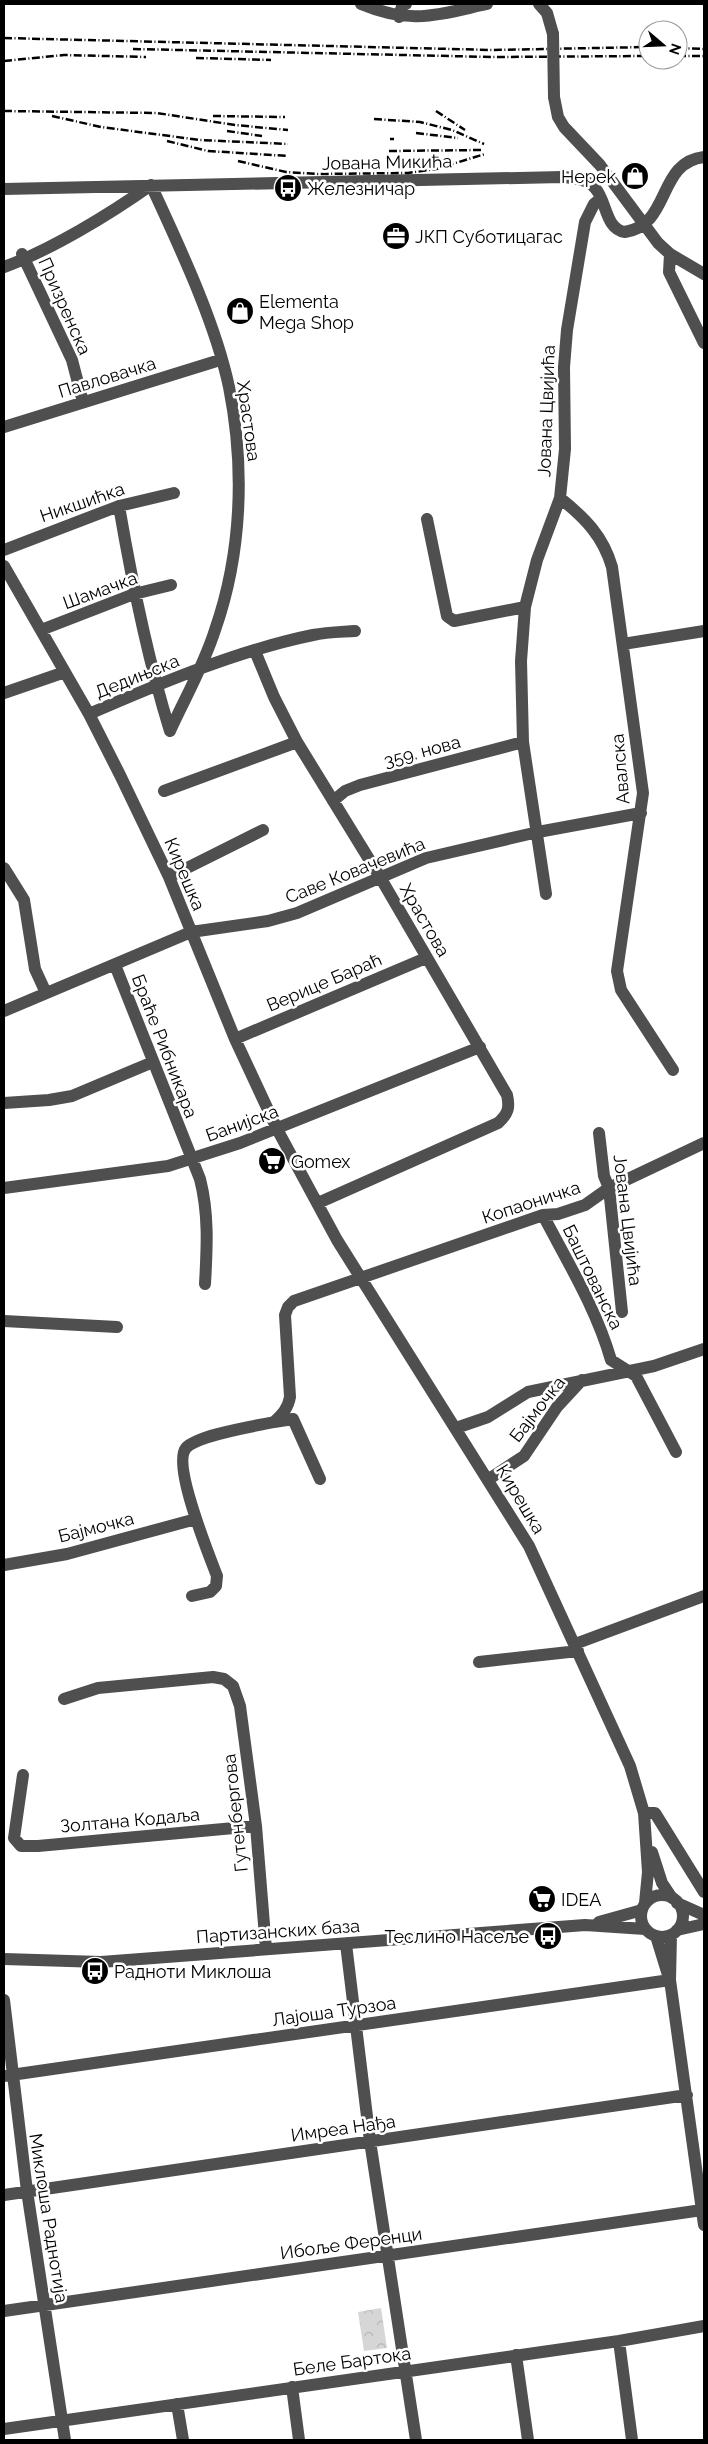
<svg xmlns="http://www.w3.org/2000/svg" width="708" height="2444" font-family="Raleway,sans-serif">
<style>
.park{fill:url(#park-crowns)}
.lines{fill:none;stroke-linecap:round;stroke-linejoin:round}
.minor{stroke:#4f4f4f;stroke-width:12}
.rail{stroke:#000;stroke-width:2.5;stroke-dasharray:8 2.5 1 2.5;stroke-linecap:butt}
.minor-bridge{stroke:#4f4f4f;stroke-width:12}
.labels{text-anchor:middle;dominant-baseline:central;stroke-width:5;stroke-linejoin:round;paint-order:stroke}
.street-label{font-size:18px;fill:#000;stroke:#fff}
.poi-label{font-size:18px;fill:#000;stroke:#fff;text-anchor:start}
</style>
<defs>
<pattern id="park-crowns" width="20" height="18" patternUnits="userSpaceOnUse" patternTransform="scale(1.25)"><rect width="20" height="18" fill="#d6d6d6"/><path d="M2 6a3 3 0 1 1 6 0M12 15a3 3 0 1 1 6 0" fill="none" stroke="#b6b6b6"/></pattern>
</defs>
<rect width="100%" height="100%" fill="#fff"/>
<path class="park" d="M381 2308 387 2348 364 2351 358 2312Z"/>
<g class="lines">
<path class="minor" d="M361 4C411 25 436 15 487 4
M539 4 547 13 553 34
M399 17 402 6 406 4
M554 97 558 117 564 127 600 165 658 243 670 254 704 274
M4 189 562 177C574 178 587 179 595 188 607 201 605 229 625 232 671 225 657 162 704 157
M22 254 72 360 83 402
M670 254 669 272 704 343
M4 267C51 250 110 214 151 185 179 246 215 321 229 387 245 467 242 553 215 630 204 665 185 698 170 731
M4 427 220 360
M560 498C585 518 603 536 612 567L643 793 617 971 621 990 673 1070
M119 506C132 582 147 657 170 731
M427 519 447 616 454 621 525 607
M4 550 119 506 174 493
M4 566 89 714 120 775 169 877 235 1039 277 1129 337 1240 529 1546 630 1766 644 1813 648 1872 645 1903
M41 630 134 594 171 585
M623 644 704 631
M255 651 274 697 297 742 380 877 507 1095C510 1108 508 1114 498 1123L318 1203
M4 693 65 672
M89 714C158 684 239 650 313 635 327 632 341 632 355 631
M164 791 297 742
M333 801 345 791 360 785 523 742
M4 868 24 900 35 969 46 993
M169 877 263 830
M546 894 523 742 521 661 525 607 537 560 560 498 565 449 564 367 567 330 585 222 594 204 601 198
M115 965 200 1179C209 1214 207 1248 205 1284
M4 1011 191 932 268 921 297 913 426 858 538 832 641 813
M235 1039 426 958
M4 1103 49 1100 72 1096 153 1062
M599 1133 604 1176 609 1188 622 1312
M4 1188 168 1166 240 1143 480 1047
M543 1215C568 1263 596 1308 611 1360L636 1376 676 1452
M4 1321 117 1327
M274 1422 293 1419 320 1479
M456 1428 488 1417 528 1392 654 1366 704 1349
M489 1479 524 1456 557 1407 582 1380
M4 1565 67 1554 196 1519
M192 1596 210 1592 216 1586 217 1576C209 1555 172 1464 186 1448 197 1435 256 1426 274 1422 283 1414 288 1408 290 1397L285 1315 288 1307 294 1301 543 1215 558 1214 585 1205 609 1188 704 1143
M575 1644 704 1596
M479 1662 578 1651
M64 1699 98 1688 213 1677 224 1679 233 1686 240 1706 256 1826 266 1949
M23 1775 14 1838 21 1846H38L256 1826
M644 1813H655L704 1892
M652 1852 662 1883 672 1898
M641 1916a21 21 0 1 1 42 0a21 21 0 1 1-42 0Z
M677 1903 704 1915
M599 1922 642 1910
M677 1930 704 1924
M671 1935 670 1980 704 2225
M656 1936 668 1975
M346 1944 370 2141 416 2440
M4 1959 101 1962 585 1925 645 1929
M4 2000 27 2191 65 2440
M4 2076 670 1980
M4 2195 687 2095
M4 2311 702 2210
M619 2341 632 2440
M516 2355 528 2440
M292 2387 299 2440
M177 2404 183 2440
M4 2429 619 2341 704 2326"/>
<path class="rail" d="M4 38 492 50 648 47
M678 48 704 49
M133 49 493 57 648 56
M678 56H704
M196 58 271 60
M4 61 64 55 146 57
M4 111 157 113 235 125 288 130
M436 111 465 130
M52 116 101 127 200 140 288 144
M213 116 285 117
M374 119 420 122 452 130 484 144
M227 131 262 136
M416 133 458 138
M390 139H394
M167 141 208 151 288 156
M389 151 482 150
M238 161 286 172 318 174 408 173 436 169 485 154
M389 163 446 161"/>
<path class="minor-bridge" d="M553 34 554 97"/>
</g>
<defs>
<g id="shop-disc" transform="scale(1.4375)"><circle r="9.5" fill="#000" stroke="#fff"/><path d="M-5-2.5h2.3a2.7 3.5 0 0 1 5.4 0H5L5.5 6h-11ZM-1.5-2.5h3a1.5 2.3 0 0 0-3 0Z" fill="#fff"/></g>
<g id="bus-disc" transform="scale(1.4375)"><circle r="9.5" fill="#000" stroke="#fff"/><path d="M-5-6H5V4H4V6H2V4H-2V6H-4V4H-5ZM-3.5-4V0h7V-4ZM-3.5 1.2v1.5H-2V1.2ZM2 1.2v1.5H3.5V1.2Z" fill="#fff"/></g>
<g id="office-disc" transform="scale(1.4375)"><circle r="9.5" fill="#000" stroke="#fff"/><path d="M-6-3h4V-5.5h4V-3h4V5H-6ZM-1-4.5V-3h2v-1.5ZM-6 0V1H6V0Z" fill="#fff"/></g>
<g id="supermarket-disc" transform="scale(1.4375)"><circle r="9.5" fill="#000" stroke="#fff"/><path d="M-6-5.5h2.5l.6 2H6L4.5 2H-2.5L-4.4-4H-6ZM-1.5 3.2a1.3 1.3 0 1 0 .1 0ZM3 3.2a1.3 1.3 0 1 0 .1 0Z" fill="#fff"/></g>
</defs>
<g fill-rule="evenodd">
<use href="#shop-disc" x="635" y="176"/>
<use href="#bus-disc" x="288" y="188"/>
<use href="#office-disc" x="396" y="236"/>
<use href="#shop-disc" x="240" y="311"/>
<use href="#supermarket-disc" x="272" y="1161"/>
<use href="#supermarket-disc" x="542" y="1899"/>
<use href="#bus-disc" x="548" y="1936"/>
<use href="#bus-disc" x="95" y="1971"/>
</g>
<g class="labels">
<g class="street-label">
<text transform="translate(387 162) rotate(-1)">Јована Микића</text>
<text transform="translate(65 306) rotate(66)">Призренска</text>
<text transform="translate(107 377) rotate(-17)">Павловачка</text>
<text transform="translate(546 411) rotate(-88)">Јована Цвијића</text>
<text transform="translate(249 421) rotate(82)">Храстова</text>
<text transform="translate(82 502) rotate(-19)">Никшићка</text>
<text transform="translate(100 590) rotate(-20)">Шамачка</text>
<text transform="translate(137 676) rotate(-22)">Дедињска</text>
<text transform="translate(422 751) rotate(-15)">359. нова</text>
<text transform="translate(620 769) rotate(-95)">Авалска</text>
<text transform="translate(355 870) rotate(-22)">Саве Ковачевића</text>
<text transform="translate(185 874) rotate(67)">Кирешка</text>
<text transform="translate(425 920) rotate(60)">Храстова</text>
<text transform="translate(324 982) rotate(-23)">Верице Бараћ</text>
<text transform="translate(165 1046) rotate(69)">Браће Рибникара</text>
<text transform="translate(242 1123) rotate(-20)">Банијска</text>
<text transform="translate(531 1202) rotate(-18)">Копаоничка</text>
<text transform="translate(628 1220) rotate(83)">Јована Цвијића</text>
<text transform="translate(593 1277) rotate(64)">Баштованска</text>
<text transform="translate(537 1409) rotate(-52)">Бајмочка</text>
<text transform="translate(521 1499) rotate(59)">Кирешка</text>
<text transform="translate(96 1527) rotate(-14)">Бајмочка</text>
<text transform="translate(235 1813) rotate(-96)">Гутенбергова</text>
<text transform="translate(130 1820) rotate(-5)">Золтана Кодаља</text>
<text transform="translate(278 1931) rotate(-4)">Партизанских база</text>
<text transform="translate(334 2011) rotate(-8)">Лајоша Турзоа</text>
<text transform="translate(343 2128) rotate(-8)">Имреа Нађа</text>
<text transform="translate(49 2218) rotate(81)">Миклоша Раднотија</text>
<text transform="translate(351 2243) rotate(-8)">Ибоље Ференци</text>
<text transform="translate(352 2361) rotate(-8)">Беле Бартока</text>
</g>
<g class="poi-label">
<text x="616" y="176" text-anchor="end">Hepek</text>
<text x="307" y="188">Железничар</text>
<text x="415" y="236">ЈКП Суботицагас</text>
<text x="259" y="301">Elementa<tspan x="259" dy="21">Mega Shop</tspan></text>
<text x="291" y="1161">Gomex</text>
<text x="561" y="1899">IDEA</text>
<text x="529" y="1936" text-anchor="end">Теслино Насеље</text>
<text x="114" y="1971">Радноти Миклоша</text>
</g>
</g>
<rect width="708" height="2444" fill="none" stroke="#000000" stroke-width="10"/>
<g transform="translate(663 45) rotate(109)"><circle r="24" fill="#ffffff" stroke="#999999"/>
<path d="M0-4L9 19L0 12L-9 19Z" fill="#000000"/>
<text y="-8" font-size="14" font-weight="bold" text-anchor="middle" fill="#000000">N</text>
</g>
</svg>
